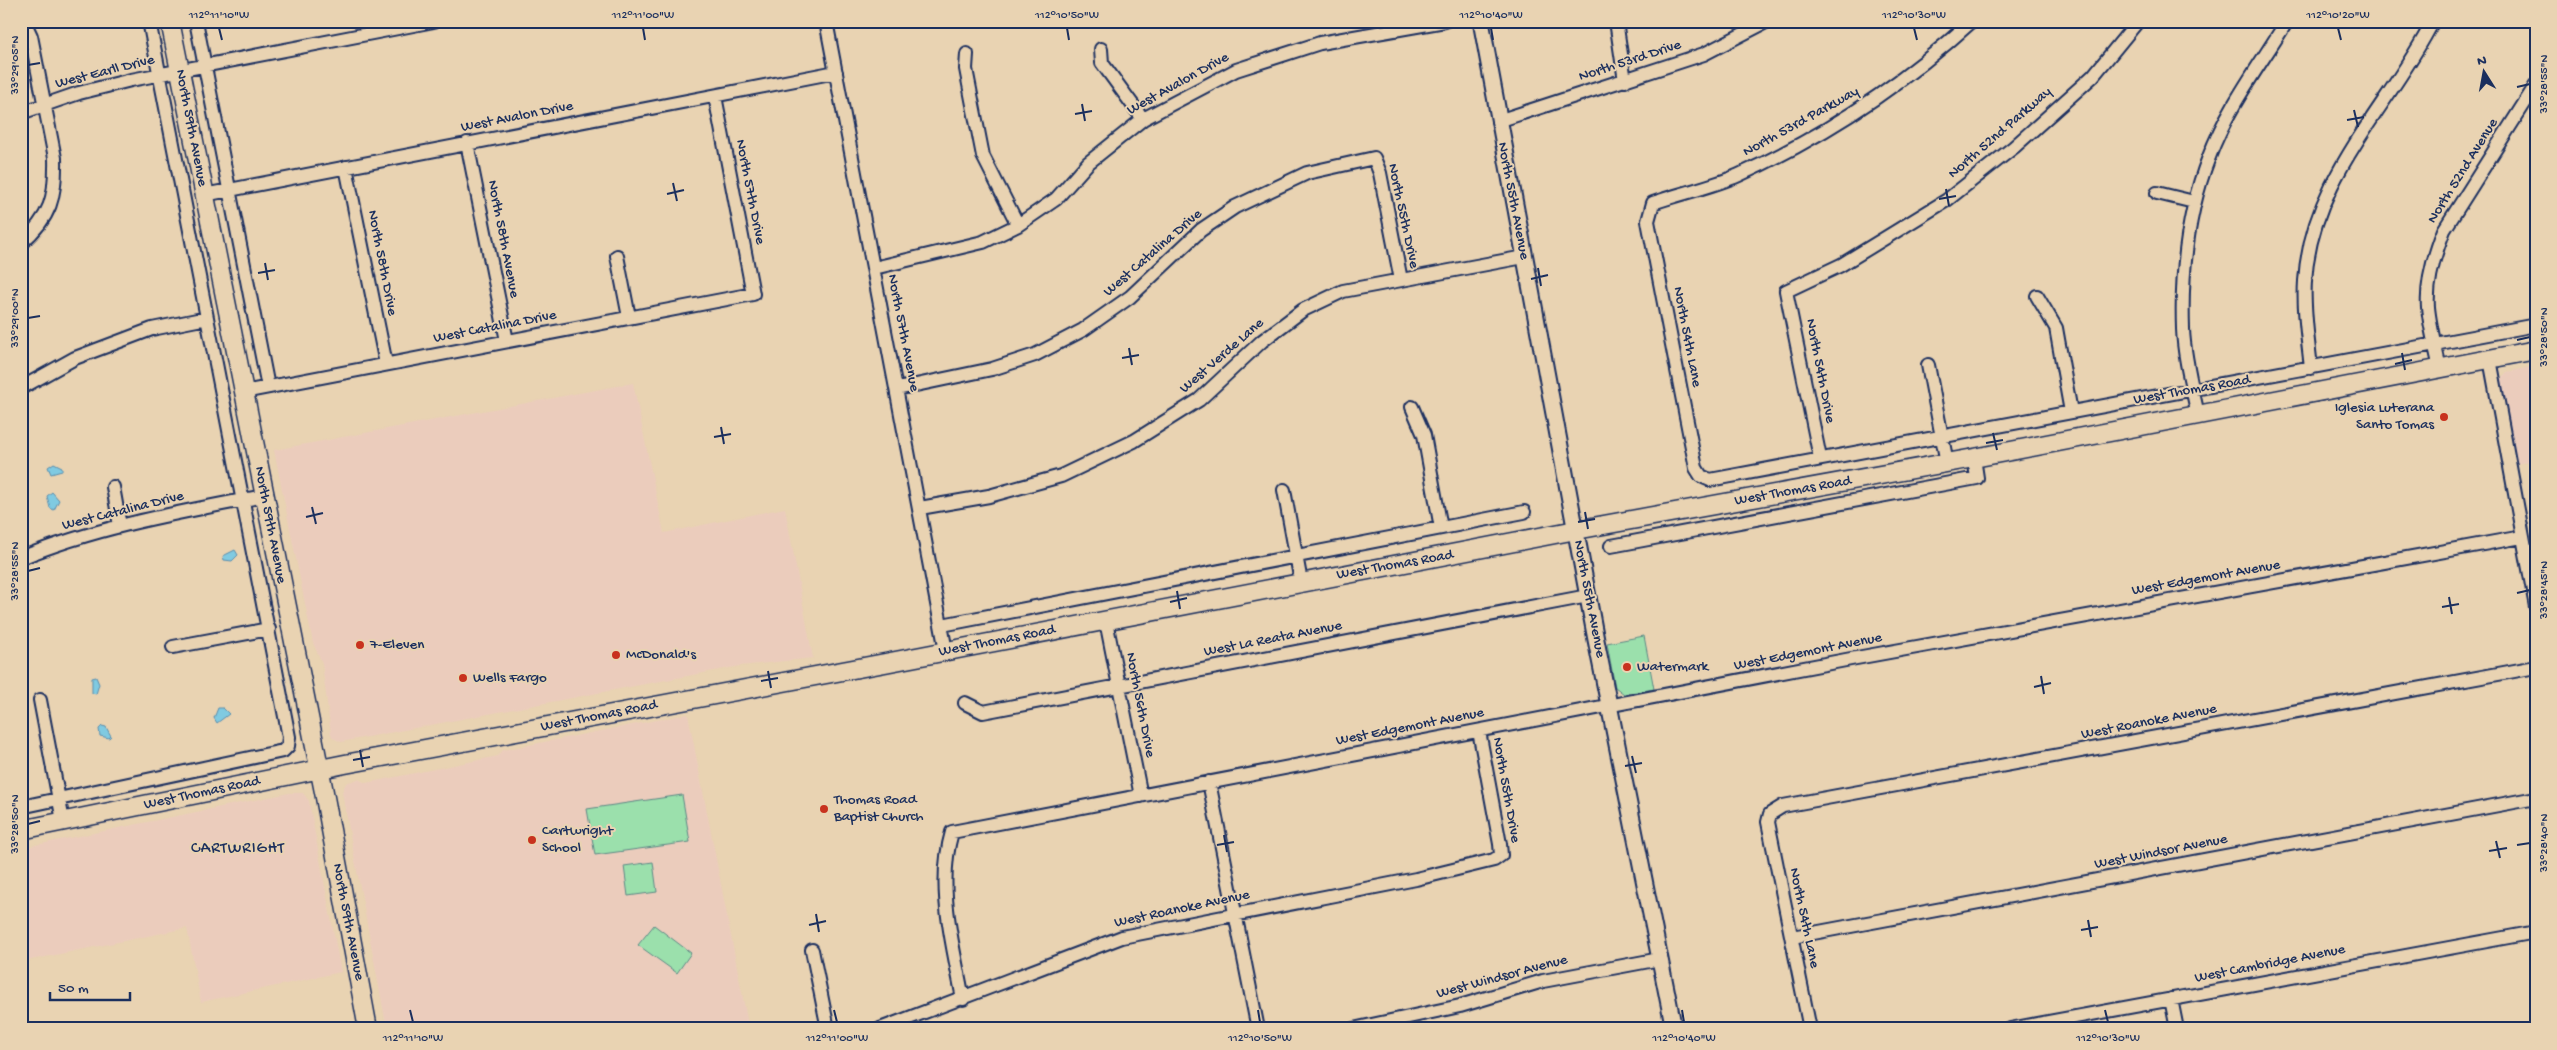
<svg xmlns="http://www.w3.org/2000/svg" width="2557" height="1050" font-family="'Gochi Hand',sans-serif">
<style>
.built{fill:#ebccbc}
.green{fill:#9be0ac;stroke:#5b8885}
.water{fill:#80cae1;stroke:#588cad}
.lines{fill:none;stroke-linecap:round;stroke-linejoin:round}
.minor-casing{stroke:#1b2f5e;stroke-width:16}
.tertiary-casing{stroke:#1b2f5e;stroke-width:19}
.secondary-casing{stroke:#1b2f5e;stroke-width:21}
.minor{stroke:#e9d3b2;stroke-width:12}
.tertiary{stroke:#e9d3b2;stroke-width:15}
.secondary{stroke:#e9d3b2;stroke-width:18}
.ticks{fill:none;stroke:#1b2f5e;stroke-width:2}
.poi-dot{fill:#c8321e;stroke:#e9d3b2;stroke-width:2}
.labels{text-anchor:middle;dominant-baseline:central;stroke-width:4;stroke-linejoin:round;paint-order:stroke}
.street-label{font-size:15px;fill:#1b2f5e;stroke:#e9d3b2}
.poi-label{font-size:15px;fill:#1b2f5e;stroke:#e9d3b2;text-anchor:start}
.neighbourhood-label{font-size:16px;letter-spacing:1px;fill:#1b2f5e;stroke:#e9d3b2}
.neatline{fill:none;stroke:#1b2f5e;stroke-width:2}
.ticks-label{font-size:12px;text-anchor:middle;fill:#1b2f5e}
</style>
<rect width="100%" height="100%" fill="#e9d3b2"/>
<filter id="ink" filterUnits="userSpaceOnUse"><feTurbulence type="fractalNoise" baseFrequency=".02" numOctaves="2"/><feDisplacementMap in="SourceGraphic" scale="10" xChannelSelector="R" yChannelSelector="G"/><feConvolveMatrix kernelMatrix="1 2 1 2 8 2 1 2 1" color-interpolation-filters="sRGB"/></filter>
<g filter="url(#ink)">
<path class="built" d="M2536 366V460L2516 464 2500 379 2507 372Z
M633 383 664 533 785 508 813 658 740 666 341 742 333 738 331 734 322 663 313 643 274 450Z
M688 714 749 1029H387L342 792 346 783 358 779 366 783 498 756 503 750Z
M289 793H303L309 801 341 972 201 1002 187 928 21 962V848Z"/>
<path class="green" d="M1644 636 1654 689 1624 694 1615 687 1607 643Z
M682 795 690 842 595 855 587 809Z
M653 862 657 892 628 896 624 866Z
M654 925 691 953 677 973 638 945Z"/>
<path class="water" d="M54 463 62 467V471L51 474 48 467Z
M52 492 59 500 54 510 50 508 47 496Z
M235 550 238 555 232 561 224 560 223 556Z
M96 677 99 684 96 694 92 693V678Z
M218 708H223L229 714 217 723 214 718Z
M102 726 106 727 111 736 109 738 100 736 99 729Z"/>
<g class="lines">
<g class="minor-casing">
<path id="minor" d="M196 21 268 387
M826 21 946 651
M1616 21 1625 81
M1972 21C1903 84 1825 136 1739 175 1712 187 1681 193 1653 203L1648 221 1696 468 1701 476 1710 480 2536 325
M1101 49 1102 63 1143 119
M967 54 966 69 983 156 1018 225
M21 113 79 93 131 80 434 21
M1498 121 1704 54 1768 21
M467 143 507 341
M346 167 386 364
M2157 193 2194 202
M204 195 836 72
M21 243C51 217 56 197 55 158L31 36 24 21
M617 256 629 317
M874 268 983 242 1018 225 1056 199 1088 163 1143 119 1236 70 1320 43 1445 21
M2037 296 2056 328 2071 412
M2490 359 2536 607
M1928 365 1947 463
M2311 368C2308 339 2303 309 2305 281 2311 177 2389 108 2433 21
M2440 369C2436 349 2430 328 2428 307 2426 282 2435 253 2444 230L2536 85
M21 388 75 358 152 329 207 318
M897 389 992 369 1035 355 1083 330 1130 297 1201 230 1235 207 1307 173 1374 158 1380 173 1401 280
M243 392 753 294 715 96
M1412 407 1424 435 1441 528
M2198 415C2192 387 2184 357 2183 329 2181 271 2188 211 2209 157 2227 108 2260 65 2287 21
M1820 458 1786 291 1841 265 1947 200 2014 147 2093 76 2138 21
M113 487 120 526
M1284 490 1301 582
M920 508 989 496 1061 476 1134 441 1199 400 1262 341 1303 310 1343 291 1524 257
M1611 546 1977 478 1974 458
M21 558C99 526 182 512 264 496
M1106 621 1141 796
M942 625 1524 512
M173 647 269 629
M40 700 63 821
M965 703 983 712 1588 596
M1209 782 1258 1029
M21 807 283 751 288 746 289 737 149 21
M1792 937 2536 798
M812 950 828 1029
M963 999C953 944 936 887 952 832L1851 659 2522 537
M2171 999 2177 1029
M880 1029 1122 937 1416 879 1494 860 1501 855 1500 844 1479 731
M1353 1029 1460 1006 1543 981 1660 959
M1810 1029 1768 822 1770 814 1783 806 2536 667
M2010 1029 2536 932"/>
</g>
<g class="tertiary-casing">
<path id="tertiary" d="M1481 21 1596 640 1674 1029"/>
</g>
<g class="secondary-casing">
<path id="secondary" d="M170 21 324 792 368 1029
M21 830 345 764 885 663 1576 530 1974 458 2536 350"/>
</g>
<use href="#minor" class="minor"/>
<use href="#tertiary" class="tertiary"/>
<use href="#secondary" class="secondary"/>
</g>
</g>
<path class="ticks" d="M219 28 222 40M643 28 645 40M1067 28 1069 40M1491 28 1493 40M1914 28 1917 40M2338 28 2341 40M28 65 40 63M2517 87 2530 84M1082 104 1085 121M2354 110 2358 127M1075 114 1092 111M2347 120 2364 117M673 183 677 201M1946 189 1949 206M667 194 684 190M1939 199 1956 196M265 263 268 280M1538 268 1541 286M258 273 275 270M1531 279 1548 275M28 318 40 316M2517 340 2530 337M1129 348 1132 365M2402 353 2405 370M1122 358 1139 355M2395 364 2412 360M721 427 724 444M1993 433 1997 450M714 437 731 434M1986 443 2003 440M312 507 316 524M1585 512 1588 529M306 517 323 513M1578 522 1595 519M28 571 40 568M1177 591 1180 609M2517 593 2530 590M2449 597 2452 614M1170 602 1187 598M2442 607 2459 604M768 671 771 688M2041 676 2044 694M761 681 778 678M2034 687 2051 683M360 750 363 767M1632 756 1636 773M353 760 370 757M1625 766 1642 763M28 824 40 821M1224 835 1227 852M2496 841 2500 858M1217 845 1234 842M2517 845 2530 843M2489 851 2507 848M816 914 819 932M2088 920 2091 937M809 925 826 921M2081 930 2098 927M410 1010 413 1022M834 1010 837 1022M1258 1010 1260 1022M1682 1010 1684 1022M2105 1010 2108 1022"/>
<g class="poi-dot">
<circle cx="2444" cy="417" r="5"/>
<circle cx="360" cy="645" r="5"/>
<circle cx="616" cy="655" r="5"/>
<circle cx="1627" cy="667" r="5"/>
<circle cx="463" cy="678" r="5"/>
<circle cx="824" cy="809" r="5"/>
<circle cx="532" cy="840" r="5"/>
</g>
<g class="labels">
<g class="street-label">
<text transform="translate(1630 61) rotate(-18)">North 53rd Drive</text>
<text transform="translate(105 72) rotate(-14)">West Earll Drive</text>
<text transform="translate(1178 84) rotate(-29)">West Avalon Drive</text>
<text transform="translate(517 117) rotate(-11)">West Avalon Drive</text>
<text transform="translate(1801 122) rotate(-29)">North 53rd Parkway</text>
<text transform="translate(191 128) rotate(79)">North 59th Avenue</text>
<text transform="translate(2000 133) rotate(-41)">North 52nd Parkway</text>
<text transform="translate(2463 171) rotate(-58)">North 52nd Avenue</text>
<text transform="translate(750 192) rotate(79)">North 57th Drive</text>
<text transform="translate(1513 201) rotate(79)">North 55th Avenue</text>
<text transform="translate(1403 216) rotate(78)">North 55th Drive</text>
<text transform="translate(503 239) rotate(79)">North 58th Avenue</text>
<text transform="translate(1153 253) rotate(-41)">West Catalina Drive</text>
<text transform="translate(382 263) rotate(79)">North 58th Drive</text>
<text transform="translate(495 327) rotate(-11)">West Catalina Drive</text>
<text transform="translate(903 333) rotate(79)">North 57th Avenue</text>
<text transform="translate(1687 337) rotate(79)">North 54th Lane</text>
<text transform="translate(1222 356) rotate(-41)">West Verde Lane</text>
<text transform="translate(1820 371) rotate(79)">North 54th Drive</text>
<text transform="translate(2192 390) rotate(-10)">West Thomas Road</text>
<text transform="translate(1793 491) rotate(-10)">West Thomas Road</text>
<text transform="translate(123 511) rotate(-14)">West Catalina Drive</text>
<text transform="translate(270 525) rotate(79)">North 59th Avenue</text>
<text transform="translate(1395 565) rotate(-10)">West Thomas Road</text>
<text transform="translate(2206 578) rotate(-10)">West Edgemont Avenue</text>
<text transform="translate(1589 599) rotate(79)">North 55th Avenue</text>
<text transform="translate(1273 639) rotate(-11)">West La Reata Avenue</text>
<text transform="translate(997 641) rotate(-11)">West Thomas Road</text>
<text transform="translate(1808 652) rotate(-11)">West Edgemont Avenue</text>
<text transform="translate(1140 705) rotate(79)">North 56th Drive</text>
<text transform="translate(599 716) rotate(-11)">West Thomas Road</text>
<text transform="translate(2149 722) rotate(-11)">West Roanoke Avenue</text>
<text transform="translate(1410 727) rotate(-11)">West Edgemont Avenue</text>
<text transform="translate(1506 790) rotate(80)">North 55th Drive</text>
<text transform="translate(202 793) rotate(-12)">West Thomas Road</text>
<text transform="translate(2161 852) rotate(-11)">West Windsor Avenue</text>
<text transform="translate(1182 909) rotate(-12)">West Roanoke Avenue</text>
<text transform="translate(1804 918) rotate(78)">North 54th Lane</text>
<text transform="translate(348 922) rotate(79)">North 59th Avenue</text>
<text transform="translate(2270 964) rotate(-11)">West Cambridge Avenue</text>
<text transform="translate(1502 977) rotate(-15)">West Windsor Avenue</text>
</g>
<g class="poi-label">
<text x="2434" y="408" text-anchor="end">Iglesia Luterana<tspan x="2434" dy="17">Santo Tomas</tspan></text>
<text x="370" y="645">7-Eleven</text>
<text x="626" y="655">McDonald's</text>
<text x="1637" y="667">Watermark</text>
<text x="473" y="678">Wells Fargo</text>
<text x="834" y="800">Thomas Road<tspan x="834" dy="17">Baptist Church</tspan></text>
<text x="542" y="831">Cartwright<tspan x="542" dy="17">School</tspan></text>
</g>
<g class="neighbourhood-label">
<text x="238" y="849">CARTWRIGHT</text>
</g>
</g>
<rect width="2557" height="1050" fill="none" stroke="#e9d3b2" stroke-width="55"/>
<g transform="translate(2484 72) rotate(349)" stroke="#e9d3b2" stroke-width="4" paint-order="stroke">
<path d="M0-4L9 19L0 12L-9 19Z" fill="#1b2f5e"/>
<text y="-8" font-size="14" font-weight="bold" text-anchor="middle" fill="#1b2f5e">N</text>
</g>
<path d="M50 992v8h80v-8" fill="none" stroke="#1b2f5e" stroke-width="2.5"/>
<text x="58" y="992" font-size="15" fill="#1b2f5e" stroke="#e9d3b2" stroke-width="4" paint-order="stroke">50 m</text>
<rect x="28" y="28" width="2502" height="994" class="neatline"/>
<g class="ticks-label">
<text x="219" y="18">112°11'10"W</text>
<text x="643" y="18">112°11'00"W</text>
<text x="1067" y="18">112°10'50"W</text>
<text x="1491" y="18">112°10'40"W</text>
<text x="1914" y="18">112°10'30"W</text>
<text x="2338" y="18">112°10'20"W</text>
<text transform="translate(14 65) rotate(-90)" y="4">33°29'05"N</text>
<text transform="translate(2543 84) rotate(-90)" y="4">33°28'55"N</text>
<text transform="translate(14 318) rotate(-90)" y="4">33°29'00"N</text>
<text transform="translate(2543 337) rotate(-90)" y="4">33°28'50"N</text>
<text transform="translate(14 571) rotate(-90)" y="4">33°28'55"N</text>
<text transform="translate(2543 590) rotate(-90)" y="4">33°28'45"N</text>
<text transform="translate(14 824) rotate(-90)" y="4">33°28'50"N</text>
<text transform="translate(2543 843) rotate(-90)" y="4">33°28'40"N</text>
<text x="413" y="1041">112°11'10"W</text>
<text x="837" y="1041">112°11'00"W</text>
<text x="1260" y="1041">112°10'50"W</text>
<text x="1684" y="1041">112°10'40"W</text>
<text x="2108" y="1041">112°10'30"W</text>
</g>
</svg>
